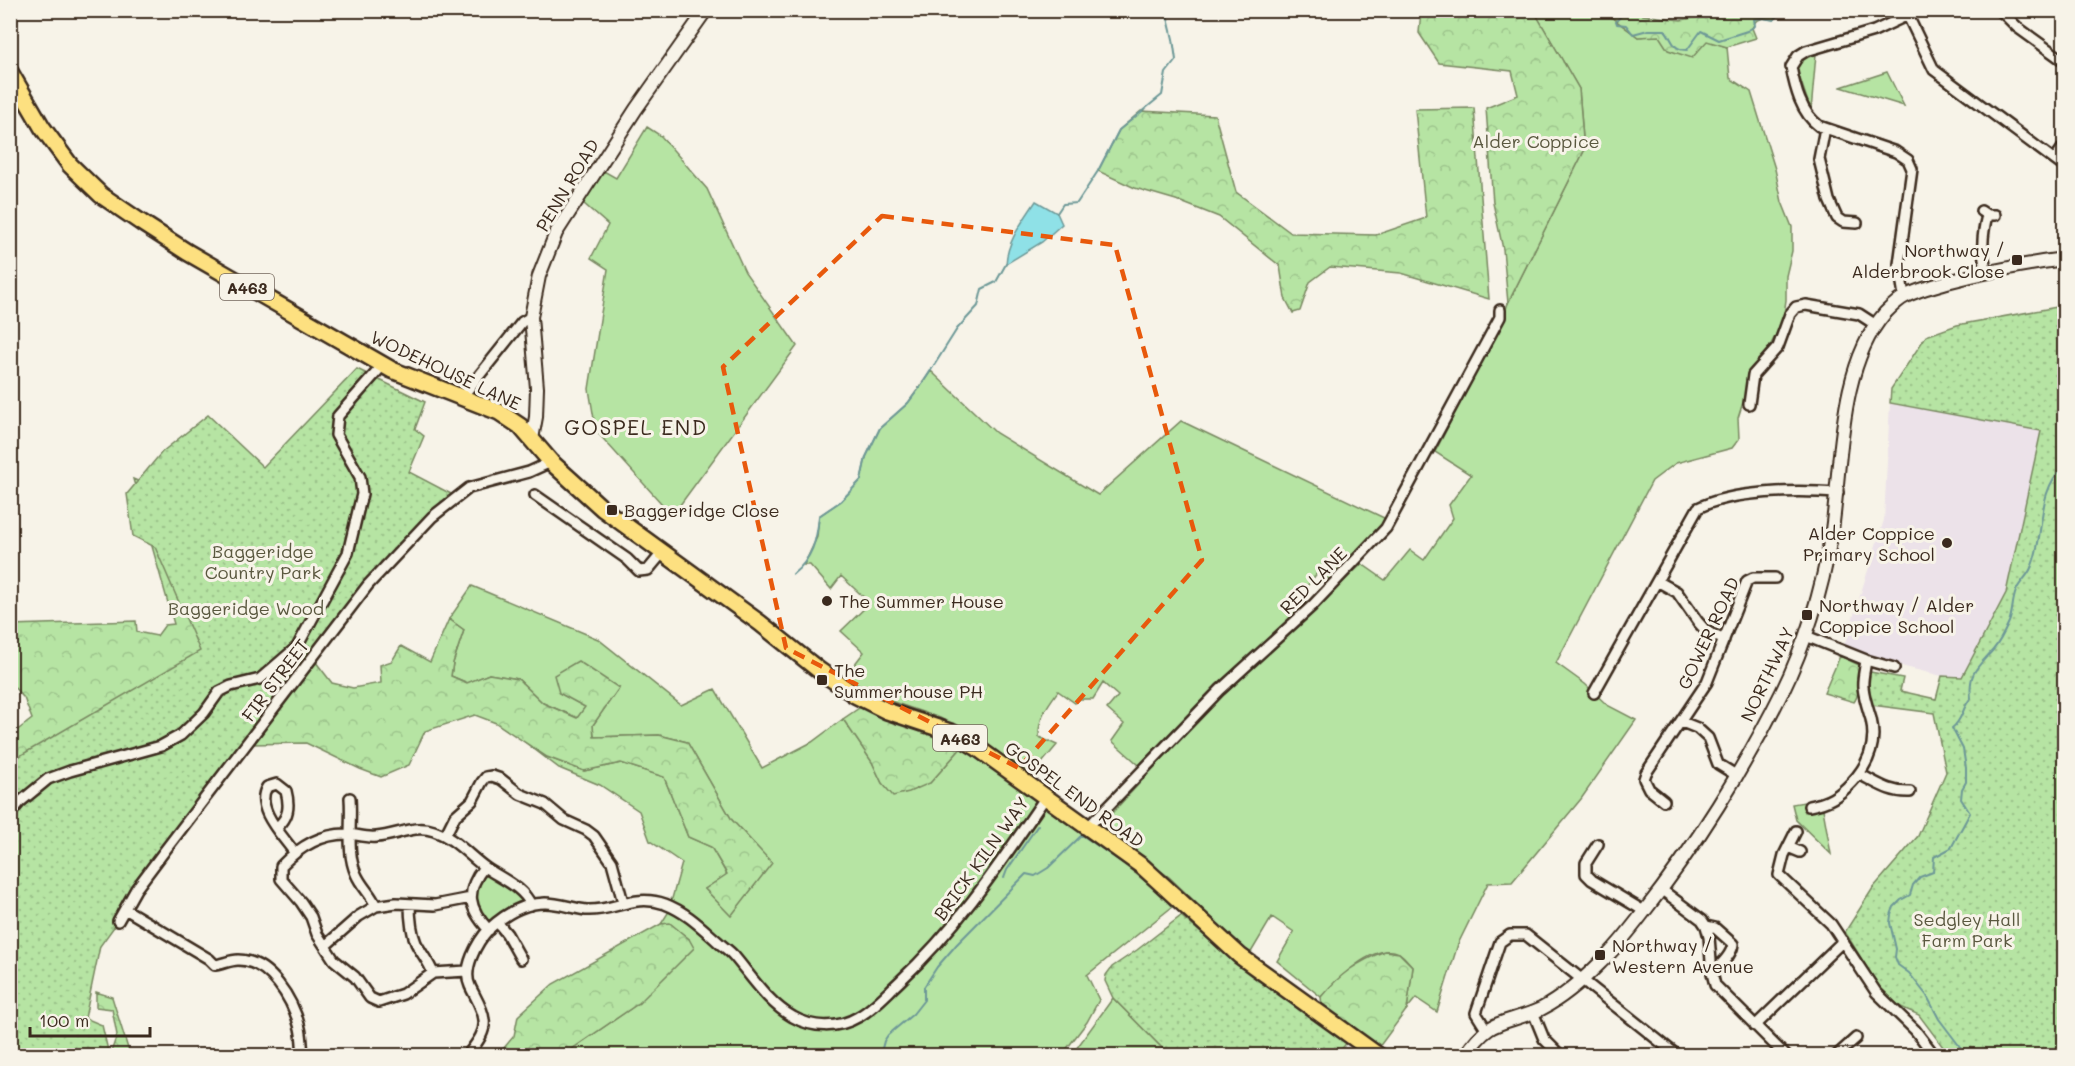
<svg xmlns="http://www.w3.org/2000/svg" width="2075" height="1066" font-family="Mali,sans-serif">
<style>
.built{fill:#ece2e9}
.green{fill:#b6e4a3;stroke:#788760;stroke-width:1.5}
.forest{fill:url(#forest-crowns);stroke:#788760;stroke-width:1.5}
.park{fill:url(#park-dots);stroke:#788760;stroke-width:1.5}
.water{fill:#8fe1e7;stroke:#6d9897;stroke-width:1.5}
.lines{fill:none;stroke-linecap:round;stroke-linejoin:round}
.stream{stroke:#6d9897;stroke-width:2}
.minor-casing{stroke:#3b2a1e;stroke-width:14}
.tertiary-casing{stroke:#3b2a1e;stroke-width:16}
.primary-casing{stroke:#3b2a1e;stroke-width:20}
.minor{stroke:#f7f3e8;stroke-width:9}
.tertiary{stroke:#f7f3e8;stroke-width:12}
.primary{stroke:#fde080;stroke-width:15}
.marked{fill:none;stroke:#e8590c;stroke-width:4.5;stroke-dasharray:12 8;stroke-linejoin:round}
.poi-dot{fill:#3b2a1e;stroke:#f7f3e8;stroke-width:2}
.labels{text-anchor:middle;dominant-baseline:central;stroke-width:6;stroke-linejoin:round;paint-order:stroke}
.shield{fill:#f7f3e8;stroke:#73665b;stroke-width:1.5}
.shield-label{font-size:16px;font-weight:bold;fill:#3b2a1e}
.park-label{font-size:18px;fill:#5a583f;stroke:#f7f3e8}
.street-label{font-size:18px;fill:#3b2a1e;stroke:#f7f3e8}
.poi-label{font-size:18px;fill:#3b2a1e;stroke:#f7f3e8;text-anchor:start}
.quarter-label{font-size:21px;letter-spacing:1.5px;fill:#3b2a1e;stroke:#f7f3e8}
</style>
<defs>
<pattern id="forest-crowns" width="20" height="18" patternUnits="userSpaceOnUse" patternTransform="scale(1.5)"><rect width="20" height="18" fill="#b6e4a3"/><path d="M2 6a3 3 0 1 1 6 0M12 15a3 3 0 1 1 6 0" fill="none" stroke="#9dc48c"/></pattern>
<pattern id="park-dots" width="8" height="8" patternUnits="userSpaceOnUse" patternTransform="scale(1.5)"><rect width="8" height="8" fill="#b6e4a3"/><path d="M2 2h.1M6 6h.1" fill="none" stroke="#9dc48c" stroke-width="1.8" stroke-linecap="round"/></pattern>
</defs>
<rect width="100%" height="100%" fill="#f7f3e8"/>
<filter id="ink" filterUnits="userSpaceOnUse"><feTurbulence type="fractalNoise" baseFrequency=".0167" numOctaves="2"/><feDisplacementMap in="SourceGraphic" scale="12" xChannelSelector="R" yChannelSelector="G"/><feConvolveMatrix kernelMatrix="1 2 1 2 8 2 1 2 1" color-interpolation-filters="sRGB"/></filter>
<g filter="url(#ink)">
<path class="built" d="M1890 403 2041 431 2006 593 1962 678 1942 676 1905 667 1844 646 1884 520Z"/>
<path class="green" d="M1534 11H1585L1611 17 1638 37 1659 35 1707 40 1727 47 1730 78 1751 92 1775 169 1782 202 1792 227V251L1786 276V300L1783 321 1770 346 1754 367 1738 418 1739 439 1732 448 1676 463 1652 481 1556 663 1585 684 1607 705 1636 720 1581 799 1512 882 1488 883 1458 944 1437 1012 1416 998 1407 1009 1413 967C1409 963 1404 956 1399 953 1375 941 1335 981 1321 997L1277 961 1294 932 1272 917 1250 954 1169 877 1100 826 1224 692 1362 564 1385 580 1410 550 1424 560 1453 518 1449 505 1471 475 1435 452 1501 324 1508 303 1584 151 1579 89Z
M1816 54 1811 111 1796 67 1805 57Z
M1887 72 1904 106 1841 87Z
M647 127 661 136 707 189 745 272 797 346 680 505 671 514 596 431 589 389 608 269 591 258 608 225 582 202 602 170 616 178Z
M931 371 996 433 1098 495 1181 421 1384 518 1382 527 1331 581 1318 572 1300 595 1310 604 1215 686 1139 765 1112 741 1124 724 1107 709 1118 696 1103 683 1093 699H1080L1075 703 1058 691C1047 706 1038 718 1039 737L1057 745 1031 776 979 739 940 718 890 701 844 678 864 652 841 631 870 603 841 576 831 589 810 565H804L817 537 819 516 841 501 861 480 866 457 880 428 908 403Z
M472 586 598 639 681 705 715 689 762 768 812 742 843 719 872 762 882 783H930L963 746C1012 786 1067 819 1116 858 1136 874 1156 888 1172 907L1087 975 1099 1000 1087 1022 1062 1055H563L639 1003 689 939 670 924H661L668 913 682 863 650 841 639 811 600 785 559 768 522 740 547 757 584 771 621 763 664 777 688 837 711 847 727 875 705 889 731 915 771 863 732 820 687 742 659 735 594 737 593 725 619 687 559 693 585 707 578 718 543 703 518 679 489 674 468 683 451 676 453 663 464 630 449 619Z
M1804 802 1805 812 1823 809 1831 854 1796 820 1792 804Z
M486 874 491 875 521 895 523 899 522 903 489 922C474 912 471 886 486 874Z
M1113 998 1169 1055 1071 1056Z"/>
<path class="forest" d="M1421 11H1534L1579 89 1584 151 1508 303 1503 249 1493 203 1486 108 1518 95 1512 71 1439 63 1419 33Z
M1585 11H1639L1643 15 1681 20 1732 11H1784L1774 20 1763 18 1756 21 1752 28 1756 38 1727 47 1707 41 1692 58 1668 50 1659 36 1638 37 1611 17Z
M1474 108 1489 299 1401 273 1330 267 1310 282 1300 311 1293 313 1285 298 1280 266 1219 217 1176 200 1135 188 1098 171 1119 130 1141 111 1215 115 1236 192 1291 233 1376 235 1426 218 1415 109Z
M133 479 364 577 11 884V735L32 719 24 698 11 684V625L136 621 137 632 157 636 165 625 174 624Z
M449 619 464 630 453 663 451 676 467 683 489 674 518 679 543 703 577 718 585 707 559 693 554 675 578 661 619 688 593 725 594 737 659 735 687 742 732 820 772 863 731 916 705 889 727 874 711 847 688 837 664 777 621 763 584 771 547 757 496 723 475 715 425 731 409 765 381 777 360 769 306 743 252 744 310 663 315 661 332 683 353 688 381 683 380 665 392 661 401 646 430 662Z
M1840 656 1859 665C1859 678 1861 692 1854 702L1824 693Z
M865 704 963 746 930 783 909 792 893 796 882 783 872 762 843 719Z
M670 923 689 939 694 948 639 1003 563 1055H498L514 1036 518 1016 553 984 661 924Z
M1385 951 1399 953 1413 967 1407 1009 1379 1047 1322 1006 1321 997C1340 974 1357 962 1385 951Z
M96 992 112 997 130 1055H110L117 1035 112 1009 96 1007Z"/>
<path class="park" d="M2057 307H2064V1055H1949L1919 1015 1901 1007 1882 992 1845 932 1873 888 1918 836 1946 772 1934 713 1872 705 1869 686 1870 672 1903 678 1900 691 1936 699 1942 676 1962 677 2006 593 2041 431 1890 403 1891 389 1926 336 1957 325Z
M357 369 425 402 415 429 424 436 409 472 453 495 365 582 100 946 85 1018 102 1025 109 1055 11 1056V761L200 651 155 547 133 536 127 494 162 452 208 415 263 467Z
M1181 916 1220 949 1348 1041 1337 1055H1169L1113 998 1105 981 1106 975 1112 967 1137 950Z"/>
<path class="water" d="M1036 201 1057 213 1062 224 1042 242 1006 264C1007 241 1023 221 1036 201Z"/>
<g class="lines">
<path class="stream" d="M1594 10 1606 14 1609 10
M1624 10 1622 15 1616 21 1617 24 1626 25 1633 34 1648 30H1665C1673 39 1672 50 1687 50L1701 31 1719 40 1747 31 1755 26 1754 19 1763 18 1774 20 1783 10
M1057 213 1063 204 1077 203 1098 171 1119 130 1162 95 1166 73 1176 60 1173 39 1166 10
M793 574C812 559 817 540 819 516L841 501 861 480 866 457 880 428 908 403 921 386 957 329 978 306 982 289 996 282 1006 264
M1004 878 1007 870 1038 825
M1204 933 1215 943
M1291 1001 1327 1028
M880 1056 884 1041 888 1035 913 1014 924 1000V987L937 967 957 944 1026 874 1035 876 1048 868 1082 835 1140 875 1175 908
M1967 1056 1939 1019 1927 996 1909 973 1898 965 1895 957 1896 949 1890 923 1891 915 1894 907 1901 900 1910 895 1913 885 1920 877 1933 872 1934 857 1951 848 1970 813 1961 799 1962 789 1966 782V768L1963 749 1952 728C1963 720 1962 707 1971 698 1968 672 1978 667 1993 650 1999 643 2005 631 2009 622 2013 612 2012 601 2016 591 2019 583 2027 577 2031 568 2046 534 2035 493 2064 466"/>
<g class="minor-casing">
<path id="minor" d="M2000 10 2017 27 2064 61
M1908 16 1934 70 2064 167
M1825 128 1819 159 1829 200 1837 218 1843 222 1857 223
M2055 159 2064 146
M1981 211 1987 215H1995
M1987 272C1981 251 1982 236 1987 215
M1904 296 1899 264 1912 169 1908 160 1896 152 1819 126C1801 113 1795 88 1791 67L1798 56 1806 51 1874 31 1919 10
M462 397 522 322 531 317
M1749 404 1753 375 1778 347 1790 314 1796 307 1806 305 1859 314 1876 325
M535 495 627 559 639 571 648 570 663 552
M1657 581 1677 592 1698 622 1706 631 1724 640
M1806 636 1866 660 1894 668
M1594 693 1698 508C1733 490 1799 490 1838 493
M1682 722 1697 728 1708 738 1718 764 1736 775
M1859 774C1877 783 1890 793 1910 792
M350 798C352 822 346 852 356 874 361 886 371 894 376 906
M1664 801 1649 789 1644 779 1646 773 1707 682 1747 581 1753 578H1775
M1809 806C1828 803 1839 796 1852 782 1869 764 1877 744 1871 719 1868 709 1864 698 1863 687 1862 679 1865 669 1866 660
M10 814 20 802 48 779 70 771 161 746 181 735 204 713 219 692 231 686 260 679 297 647 348 553 362 494 360 477 336 435 338 416 383 365
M277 827C289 818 290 806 286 791L277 784 267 787C254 808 283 836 294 852
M1088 827 1220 690 1312 606 1386 528 1500 317V310
M1796 831 1784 855 1779 875 1831 924 1876 992 1915 1030 1935 1056
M445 836 455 816 472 801 482 782 486 777 492 776 501 779 520 794 545 804 564 820 586 830 594 836 612 862 623 902
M1598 844 1586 863V874L1592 880 1644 911
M1788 847 1800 852
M484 867C465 891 468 908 489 930
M1662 890 1702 920 1706 926 1709 937 1712 973 1715 985 1786 1056
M410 904C410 917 411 931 416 943 421 953 429 962 433 973
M125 909 209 959 215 965C222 964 231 960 238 960 270 960 293 1000 300 1028 302 1036 302 1046 303 1056
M118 921 136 889 166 849 368 585 432 517 469 488 529 472 551 462
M498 923 507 934 521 959
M1706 926 1715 928 1733 944C1732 955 1720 966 1712 973
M325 946 359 916 376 906 396 903 435 905 471 898
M467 971 433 973 403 994 379 1002 370 998 355 977 334 960 317 934 311 917 301 902 281 879V866C299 847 321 833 349 834 358 835 367 838 376 837 396 836 414 824 434 831 455 838 469 856 486 868 502 879 523 887 531 905
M1533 1012 1544 1039 1561 1056
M1755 1026 1843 941
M1486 1029 1476 1013 1500 942 1510 935H1526L1678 1056
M467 1056C475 1045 486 1033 484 1020 483 1008 475 997 470 986 462 969 477 942 489 929 504 915 524 903 545 903 559 903 572 908 586 910 614 912 633 893 665 904 686 912 701 927 717 941 722 946 729 950 734 956 751 976 769 1004 793 1017 812 1028 838 1029 858 1017 873 1009 886 994 899 982 959 926 999 865 1045 798
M1836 1056 1856 1038"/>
</g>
<g class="tertiary-casing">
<path id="tertiary" d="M532 439 536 417 537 388 531 317 539 276 556 233 636 109 706 10
M1465 1056C1491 1016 1503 1026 1541 1009 1562 998 1584 979 1601 962 1617 947 1630 930 1643 913 1695 847 1745 767 1782 692 1806 643 1822 590 1831 537 1842 468 1837 368 1885 313 1891 307 1899 299 1906 296 1919 289 1934 286 1947 282 1986 272 2024 264 2064 259"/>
</g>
<g class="primary-casing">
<path id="primary" d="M10 72 42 127 70 165 101 195 142 223 187 252 392 370 499 412 520 426 551 462 603 509 760 623 820 671 855 695 887 711 953 733 976 747 1143 867 1240 956 1379 1056"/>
</g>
<use href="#minor" class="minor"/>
<use href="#tertiary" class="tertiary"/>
<use href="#primary" class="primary"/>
</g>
</g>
<path class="marked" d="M882 216 1115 245 1202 560 1019 768 786 648 723 367Z"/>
<g class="poi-dot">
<rect x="2011" y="254" width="12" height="12" rx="3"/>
<rect x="606" y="504" width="12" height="12" rx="3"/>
<circle cx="1947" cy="543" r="6"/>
<circle cx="827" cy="601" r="6"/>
<rect x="1801" y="609" width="12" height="12" rx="3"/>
<rect x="816" y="674" width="12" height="12" rx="3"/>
<rect x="1594" y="949" width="12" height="12" rx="3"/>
</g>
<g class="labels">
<g class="shield">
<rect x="220" y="274" width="54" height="26" rx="4.5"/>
<rect x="933" y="725" width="54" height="26" rx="4.5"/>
</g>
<g class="shield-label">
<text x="247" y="287">A463</text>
<text x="960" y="738">A463</text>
</g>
<g class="park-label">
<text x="1536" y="141">Alder Coppice</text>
<text x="263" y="551">Baggeridge<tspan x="263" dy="21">Country Park</tspan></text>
<text x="246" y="608">Baggeridge Wood</text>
<text x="1967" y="919">Sedgley Hall<tspan x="1967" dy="21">Farm Park</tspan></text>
</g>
<g class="street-label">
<text transform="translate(567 185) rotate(-59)">PENN ROAD</text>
<text transform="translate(446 370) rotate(25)">WODEHOUSE LANE</text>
<text transform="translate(1313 580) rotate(-45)">RED LANE</text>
<text transform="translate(1708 633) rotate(-65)">GOWER ROAD</text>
<text transform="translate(1767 674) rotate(-65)">NORTHWAY</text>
<text transform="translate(275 680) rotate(-53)">FIR STREET</text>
<text transform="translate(1075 794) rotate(36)">GOSPEL END ROAD</text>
<text transform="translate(981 858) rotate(-54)">BRICK KILN WAY</text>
</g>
<g class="poi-label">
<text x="2005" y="250" text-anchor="end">Northway /<tspan x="2005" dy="21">Alderbrook Close</tspan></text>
<text x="624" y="510">Baggeridge Close</text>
<text x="1935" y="533" text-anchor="end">Alder Coppice<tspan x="1935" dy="21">Primary School</tspan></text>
<text x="839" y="601">The Summer House</text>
<text x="1819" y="605">Northway / Alder<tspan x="1819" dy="21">Coppice School</tspan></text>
<text x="834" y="670">The<tspan x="834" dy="21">Summerhouse PH</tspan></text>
<text x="1612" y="945">Northway /<tspan x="1612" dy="21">Western Avenue</tspan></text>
</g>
<g class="quarter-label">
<text x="636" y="426">GOSPEL END</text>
</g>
</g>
<rect width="2075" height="1066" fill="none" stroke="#f7f3e8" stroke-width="36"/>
<rect x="18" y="18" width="2039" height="1030" fill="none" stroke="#3b2a1e" stroke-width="2" filter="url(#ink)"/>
<path d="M30 1027v9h120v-9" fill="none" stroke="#3b2a1e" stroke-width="3"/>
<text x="39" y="1027" font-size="18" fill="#3b2a1e" stroke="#f7f3e8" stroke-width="4.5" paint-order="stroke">100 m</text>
</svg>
